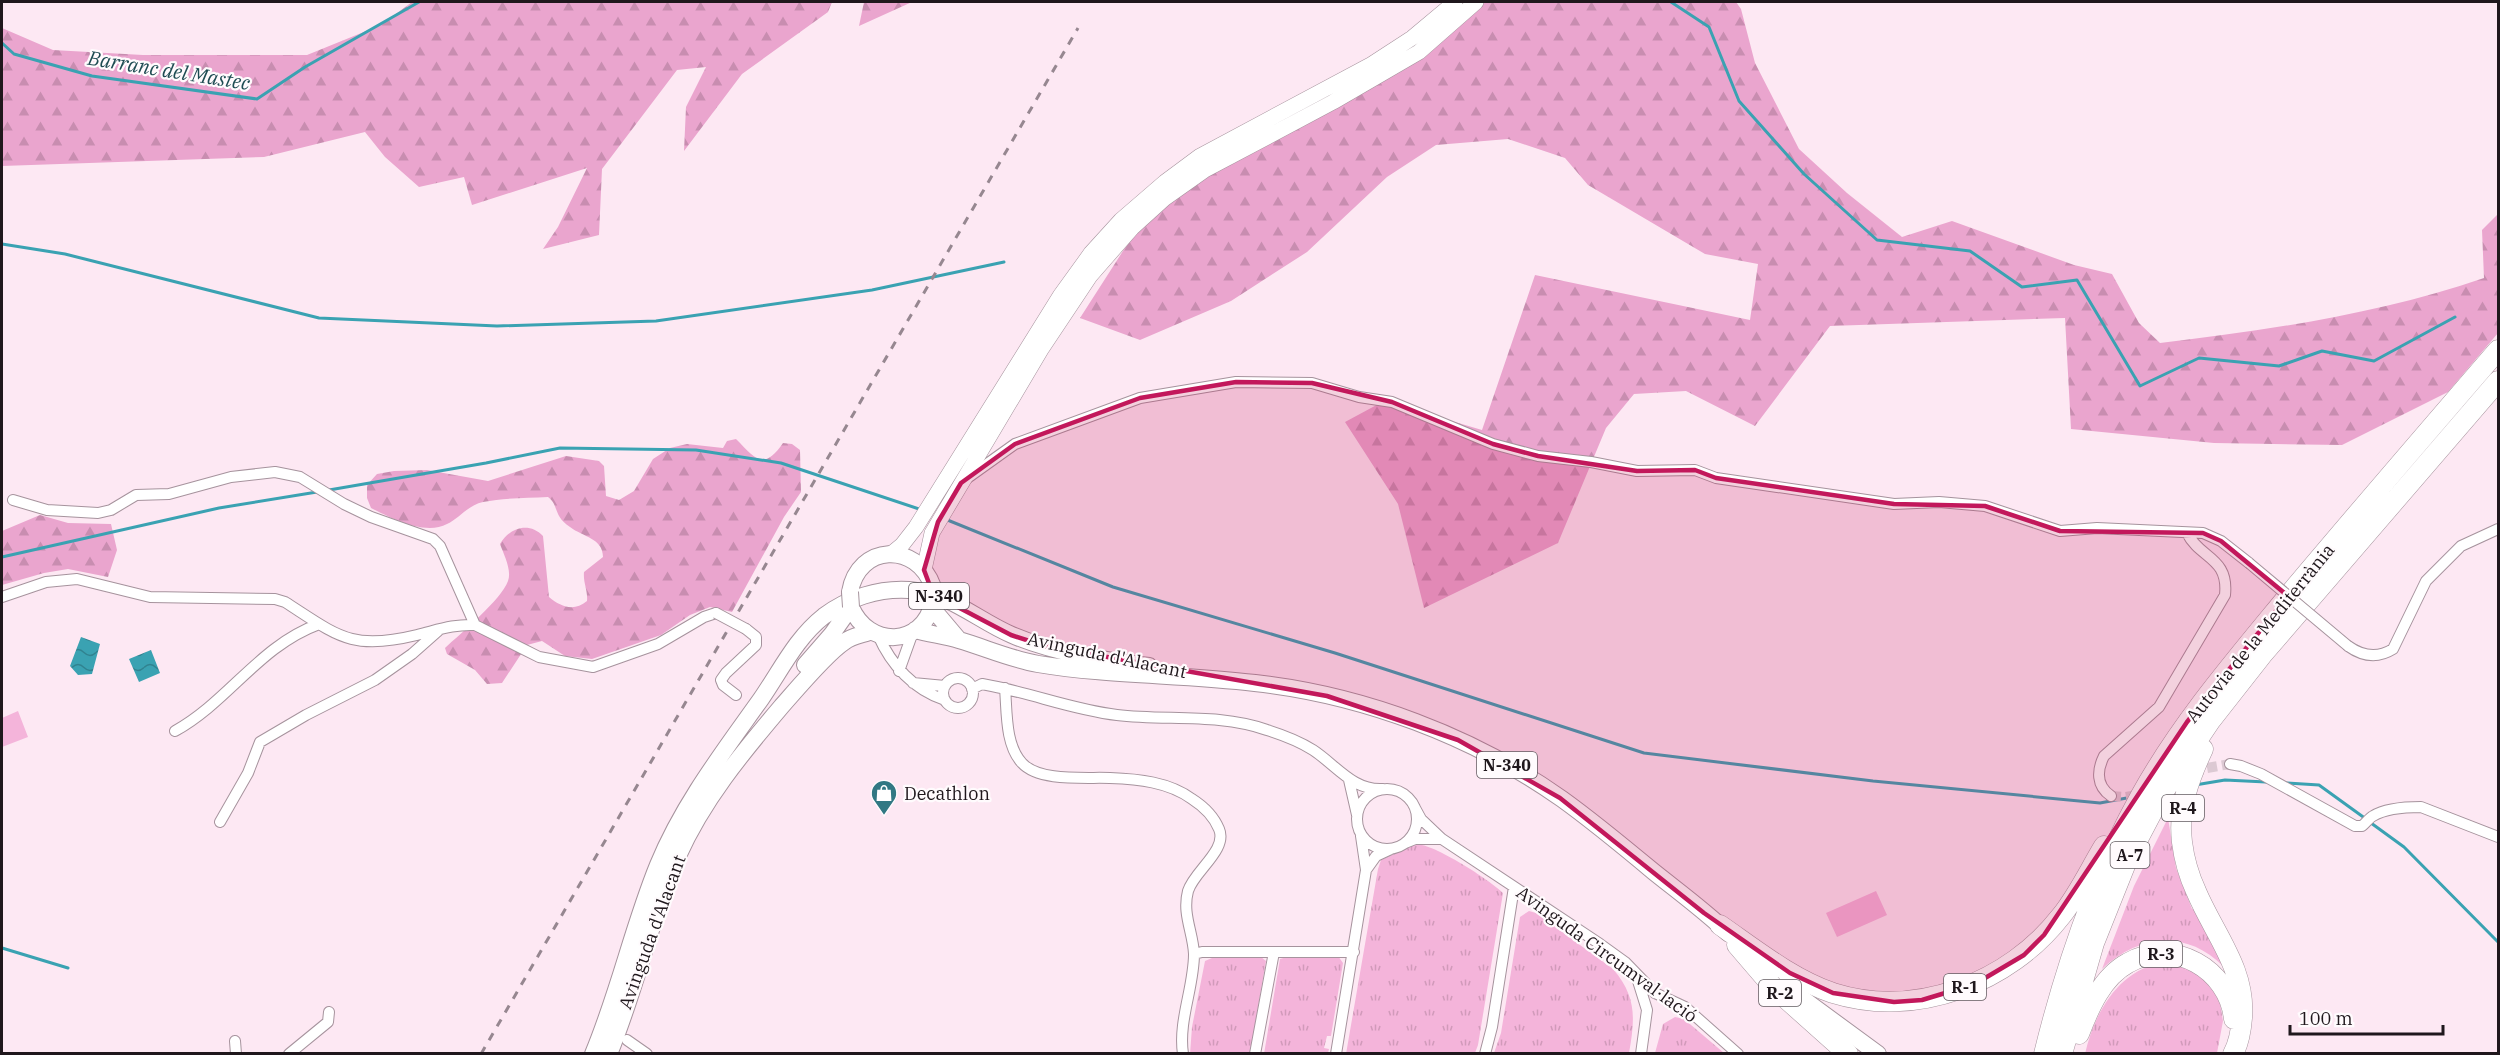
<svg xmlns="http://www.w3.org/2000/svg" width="2500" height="1055" font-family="'IBM Plex Serif',serif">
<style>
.grass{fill:url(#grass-tufts)}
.forest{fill:url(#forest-firs)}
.pitch{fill:#f4b4da}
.water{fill:url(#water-waves)}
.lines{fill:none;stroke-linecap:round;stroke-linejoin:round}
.stream{stroke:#3aa2b2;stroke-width:3}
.minor-tunnel{stroke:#dcc9d3;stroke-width:10;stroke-dasharray:10 5;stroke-linecap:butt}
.minor-casing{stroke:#a6939d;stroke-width:12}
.secondary-casing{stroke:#a6939d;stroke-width:16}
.primary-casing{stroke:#a6939d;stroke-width:18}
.motorway-casing{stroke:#a6939d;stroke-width:21}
.minor{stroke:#fff;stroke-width:10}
.secondary{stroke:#fff;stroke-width:15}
.primary{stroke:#fff;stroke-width:16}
.motorway{stroke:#fff;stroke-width:20}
.rail{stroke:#968790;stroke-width:3;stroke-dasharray:8 8;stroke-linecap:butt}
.minor-bridge-casing{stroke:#a6939d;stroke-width:12;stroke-linecap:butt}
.primary-bridge-casing{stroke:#a6939d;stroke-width:18;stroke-linecap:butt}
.minor-bridge{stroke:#fff;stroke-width:10}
.primary-bridge{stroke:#fff;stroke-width:16}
.marked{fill:#c2185b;fill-opacity:0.2;stroke:#c2185b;stroke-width:4.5;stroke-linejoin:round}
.labels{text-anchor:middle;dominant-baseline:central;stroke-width:4.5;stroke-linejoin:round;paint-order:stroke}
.shield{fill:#fffbfd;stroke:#625b60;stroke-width:1.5}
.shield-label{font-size:16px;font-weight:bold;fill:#1f171c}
.street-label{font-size:18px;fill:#1f171c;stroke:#fffbfd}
.poi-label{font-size:18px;fill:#1f171c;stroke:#fffbfd;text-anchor:start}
.water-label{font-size:20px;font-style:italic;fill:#1f4c53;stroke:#fffbfd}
</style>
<defs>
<pattern id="grass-tufts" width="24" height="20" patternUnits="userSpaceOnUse" patternTransform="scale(1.5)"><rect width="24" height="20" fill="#f4b4da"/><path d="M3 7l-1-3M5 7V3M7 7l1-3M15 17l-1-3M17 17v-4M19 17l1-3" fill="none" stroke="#d19aba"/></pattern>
<pattern id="forest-firs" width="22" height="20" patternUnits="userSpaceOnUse" patternTransform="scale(1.5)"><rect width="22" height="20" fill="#eaa5ce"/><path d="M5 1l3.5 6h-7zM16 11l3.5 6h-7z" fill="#c88db0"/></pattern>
<pattern id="water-waves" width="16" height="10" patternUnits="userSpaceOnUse" patternTransform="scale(1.5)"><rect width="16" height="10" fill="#3aa2b2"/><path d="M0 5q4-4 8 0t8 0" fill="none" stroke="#308390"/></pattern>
</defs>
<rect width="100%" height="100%" fill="#fde8f3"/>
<path class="grass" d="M2168 818 2176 868 2192 909H2199L2223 966C2186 929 2138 935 2102 969L2134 886Z
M1415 844C1433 843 1490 880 1503 893L1478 1045 1475 1053 1346 1054 1378 869 1381 860Z
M1529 911 1536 913 1613 969C1637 997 1635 1019 1629 1053H1494L1501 1033 1520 917Z
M1290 956H1338L1343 963 1331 1036H1327L1324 1048 1329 1049 1328 1053 1264 1054 1280 959Z
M1261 957 1266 961 1250 1053 1190 1054 1192 1027 1205 961 1212 958Z
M2165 963 2190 968 2212 986 2220 1003 2223 1021 2217 1053 2085 1054C2094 1013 2120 967 2165 963Z
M1675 1017 1684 1019 1724 1053H1655L1663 1024Z"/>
<path class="forest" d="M412 2H832L828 12 742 74 684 151 686 107 706 67 677 70 602 169 599 235 543 249 558 227 587 168 472 205 464 177 419 187 385 157 365 132 264 157 2 166V28L53 50 143 55H307L381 25Z
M864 2H912L859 26Z
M1470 2H1736L1741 9 1755 63 1799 149 1847 193 1902 237 1952 221 2074 265 2112 274 2139 323 2160 343C2269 330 2379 314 2484 278L2482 230 2498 214V333L2448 392 2342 445 2214 443 2071 429 2065 318 1830 326 1755 426 1686 391 1634 394 1606 428 1558 543 1424 608 1398 504 1345 422 1384 401 1482 430 1535 275 1750 320 1758 264 1705 254 1588 185 1565 158 1508 139 1436 145 1387 177 1307 252 1231 301 1140 340 1080 318 1148 212 1423 48Z
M736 439C755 458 763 472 783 443L792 444 800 450 801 492 784 517 732 612 710 607 690 615 661 635 592 659 565 656 542 641 527 645 502 683 487 684 475 670 447 654 445 648C461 633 501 600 508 581 512 570 504 555 500 544 509 528 529 521 543 536L549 597C561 607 574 612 587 601 588 590 583 583 584 572L603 557C603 538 583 537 570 527 553 516 559 505 548 497 527 498 504 498 483 502 468 505 460 518 447 524 425 536 391 518 371 508L367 498V485L377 474 394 471 427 470 488 481 566 456 599 461 604 466 606 496 619 500 634 491 653 459 670 448 687 444 723 448 727 441Z
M40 515 68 523 111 524 117 550 108 577 68 569 44 573 2 585V531Z"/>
<path class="pitch" d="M18 711 28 737 2 747V718Z
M1876 891 1887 915 1837 937 1826 913Z"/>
<path class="water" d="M81 637 100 644 92 674 78 675 70 666Z
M151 650 160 673 139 682 129 659Z"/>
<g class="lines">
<path class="stream" d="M1671 2 1709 27 1739 101 1804 174 1877 240 1970 251 2022 287 2077 280 2140 386 2199 358 2279 366 2322 351 2374 361 2455 317
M2 43 14 54 92 76 257 99 305 67 419 2
M2 244 65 254 319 318 497 326 656 321 872 290 1004 262
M329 490 486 463 560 448 696 450 781 463 922 510
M945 519 1113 587 1335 653 1644 753 1873 781 2100 803 2132 797
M2 557 219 508 317 492
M2287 783 2319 785 2366 819
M2195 785 2225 780 2266 782
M2371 823 2404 847 2498 942
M2 948 68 968"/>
<path class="minor-tunnel" d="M2193 773 2207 768 2230 764
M2111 796 2125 797 2143 794"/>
<g class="minor-casing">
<path id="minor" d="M966 479 1015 444 1140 398 1236 382 1312 383 1359 397 1392 402 1493 444 1538 456 1591 462 1637 471 1695 470 1716 478 1894 504 1939 502 1985 506 2060 531 2097 528 2203 533 2221 541 2249 563
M13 500 47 510 98 513 111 510 136 495 169 494 231 477 275 472 300 477 344 504 371 517 433 539 440 546 475 625 539 657 593 667 658 644 704 617 716 613
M2 597 46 582 77 579 150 597 275 599 285 602C338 636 351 651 417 635 438 630 453 624 475 625
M878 635C891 665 914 690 945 700
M2348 646C2362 656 2377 659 2393 649L2426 581 2461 546 2498 529
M899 671 913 632
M943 693a15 15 0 1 1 30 0a15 15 0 1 1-30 0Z
M913 683 945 686
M1005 688C1007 711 1005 745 1022 763 1039 782 1086 777 1110 778 1138 779 1169 782 1192 799 1203 806 1214 817 1219 829 1228 850 1194 871 1188 891 1182 914 1193 932 1194 954 1194 987 1178 1021 1183 1054
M972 689 982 684 992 686C1034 694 1074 710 1117 715 1167 721 1218 713 1267 730 1283 735 1299 741 1313 750 1336 765 1353 791 1383 789
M736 695 723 685 721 680 726 673 756 645V637L746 629
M175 731C229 701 259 646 319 624
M2230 764 2241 766 2261 774 2355 826H2362C2366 823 2369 818 2373 816 2386 808 2405 807 2421 807L2498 837
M1349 780 1357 815
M1357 819a30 30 0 1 1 60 0a30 30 0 1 1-60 0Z
M2111 796C2096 786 2097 770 2104 756L2159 707 2225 595C2229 557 2200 559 2187 533
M1415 808 1421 819 1442 839 1600 944 1625 962 1655 993 1685 1007 1738 1054
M220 822 248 773 260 742 306 715 375 680 412 654 438 631
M1361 836 1366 870 1376 856 1391 849
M1405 843 1415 839H1442
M1194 954 1202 952H1354
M1638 981 1647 1010 1641 1054
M627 1040 647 1054
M235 1041 236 1054
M289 1054 328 1022 329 1012
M1255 1054 1274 952
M1336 1054 1366 870
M1485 1054 1492 1027 1514 887"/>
</g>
<g class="secondary-casing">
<path id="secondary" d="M891 554 902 545 916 527 1060 296 1091 253 1121 220 1165 182 1200 156 1372 64 1412 38 1455 2
M924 570 932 533 1042 348 1090 276 1132 228 1164 199 1205 170 1333 102 1419 52 1476 2"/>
</g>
<g class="primary-casing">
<path id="primary" d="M850 592C858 544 917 541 933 587
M851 607C868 648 923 648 933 602
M932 608 959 640
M915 630C930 634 945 636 959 640 986 648 1010 659 1038 664 1110 676 1182 674 1255 683 1363 695 1473 736 1562 799 1594 822 1624 847 1654 872 1679 892 1705 911 1728 933
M805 665 832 634 851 607
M1784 985 1878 1054
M593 1054C619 992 633 926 658 865 683 804 724 751 761 699 781 670 796 638 824 616 848 598 879 588 909 590 950 593 977 620 1012 635 1054 653 1104 660 1149 666
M609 1054C636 989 650 920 678 856 703 800 742 753 781 707 796 690 826 654 844 642 852 636 861 635 869 632"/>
</g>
<g class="motorway-casing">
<path id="motorway" d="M2203 749C2189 779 2178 808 2182 842 2184 858 2189 876 2196 891 2214 934 2246 969 2242 1018 2241 1031 2239 1043 2233 1054
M1720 925C1756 950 1792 979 1833 993 1916 1019 2009 983 2061 916 2078 895 2090 869 2104 846
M1737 945 1773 987 1848 1054
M2079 1034C2089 1008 2102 977 2128 963 2173 937 2229 969 2234 1019
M2044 1054C2066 964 2096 876 2141 795 2183 720 2238 657 2292 591 2360 510 2429 430 2498 350
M2062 1054 2094 943 2128 858 2159 799 2184 760 2211 720 2262 655 2498 381"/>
</g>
<use href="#minor" class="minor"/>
<use href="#secondary" class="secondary"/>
<use href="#primary" class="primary"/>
<use href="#motorway" class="motorway"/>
<path class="rail" d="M481 1054 1078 28"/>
<g class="minor-bridge-casing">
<path id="minor-bridge" d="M2249 563 2348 646
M716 613 746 629"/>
</g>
<g class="primary-bridge-casing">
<path id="primary-bridge" d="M933 587V602
M850 592 851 607"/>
</g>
<use href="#minor-bridge" class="minor-bridge"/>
<use href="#primary-bridge" class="primary-bridge"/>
</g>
<path class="marked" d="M1236 382 1312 383 1392 402 1493 444 1538 456 1637 471 1695 470 1716 478 1894 504 1985 506 2060 531 2203 533 2221 541 2288 596 2187 722 2044 935 2024 955 1975 984 1922 1000 1894 1002 1833 993 1790 973 1704 913 1560 798 1458 740 1327 696 1045 646 1011 635 933 594 924 570 938 522 961 483 1015 444 1140 398Z"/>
<defs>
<g id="shop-pin" transform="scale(1.35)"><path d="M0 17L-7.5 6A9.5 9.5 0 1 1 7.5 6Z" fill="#317883" stroke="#fffbfd"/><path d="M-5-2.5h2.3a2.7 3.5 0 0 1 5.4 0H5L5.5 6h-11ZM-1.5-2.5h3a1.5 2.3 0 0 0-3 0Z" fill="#fff"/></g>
</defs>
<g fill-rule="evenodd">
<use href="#shop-pin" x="884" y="793"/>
</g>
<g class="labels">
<g class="shield">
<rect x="909" y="583" width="60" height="26" rx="4.5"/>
<rect x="1477" y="752" width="60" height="26" rx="4.5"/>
<rect x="2162" y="795" width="42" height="26" rx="4.5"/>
<rect x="2110.5" y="842" width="39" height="26" rx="4.5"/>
<rect x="2140" y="941" width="42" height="26" rx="4.5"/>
<rect x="1944" y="974" width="42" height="26" rx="4.5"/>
<rect x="1759" y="980" width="42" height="26" rx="4.5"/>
</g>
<g class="shield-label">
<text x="939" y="596">N-340</text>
<text x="1507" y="765">N-340</text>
<text x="2183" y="808">R-4</text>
<text x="2130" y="855">A-7</text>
<text x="2161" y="954">R-3</text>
<text x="1965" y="987">R-1</text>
<text x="1780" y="993">R-2</text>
</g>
<g class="street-label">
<text transform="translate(2260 633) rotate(-51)">Autovia de la Mediterrània</text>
<text transform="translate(1107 655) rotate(12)">Avinguda d'Alacant</text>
<text transform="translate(652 932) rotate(-70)">Avinguda d'Alacant</text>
<text transform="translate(1607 954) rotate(36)">Avinguda Circumval·lació</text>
</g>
<g class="poi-label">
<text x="904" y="793">Decathlon</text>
</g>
<g class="water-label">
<text transform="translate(169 70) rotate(9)">Barranc del Mastec</text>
</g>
</g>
<rect width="2500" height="1055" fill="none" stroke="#1f171c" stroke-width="6"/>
<path d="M2290 1025v9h153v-9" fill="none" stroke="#1f171c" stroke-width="3"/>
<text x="2299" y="1025" font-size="18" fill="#1f171c" stroke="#fffbfd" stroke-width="4.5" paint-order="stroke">100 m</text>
</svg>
